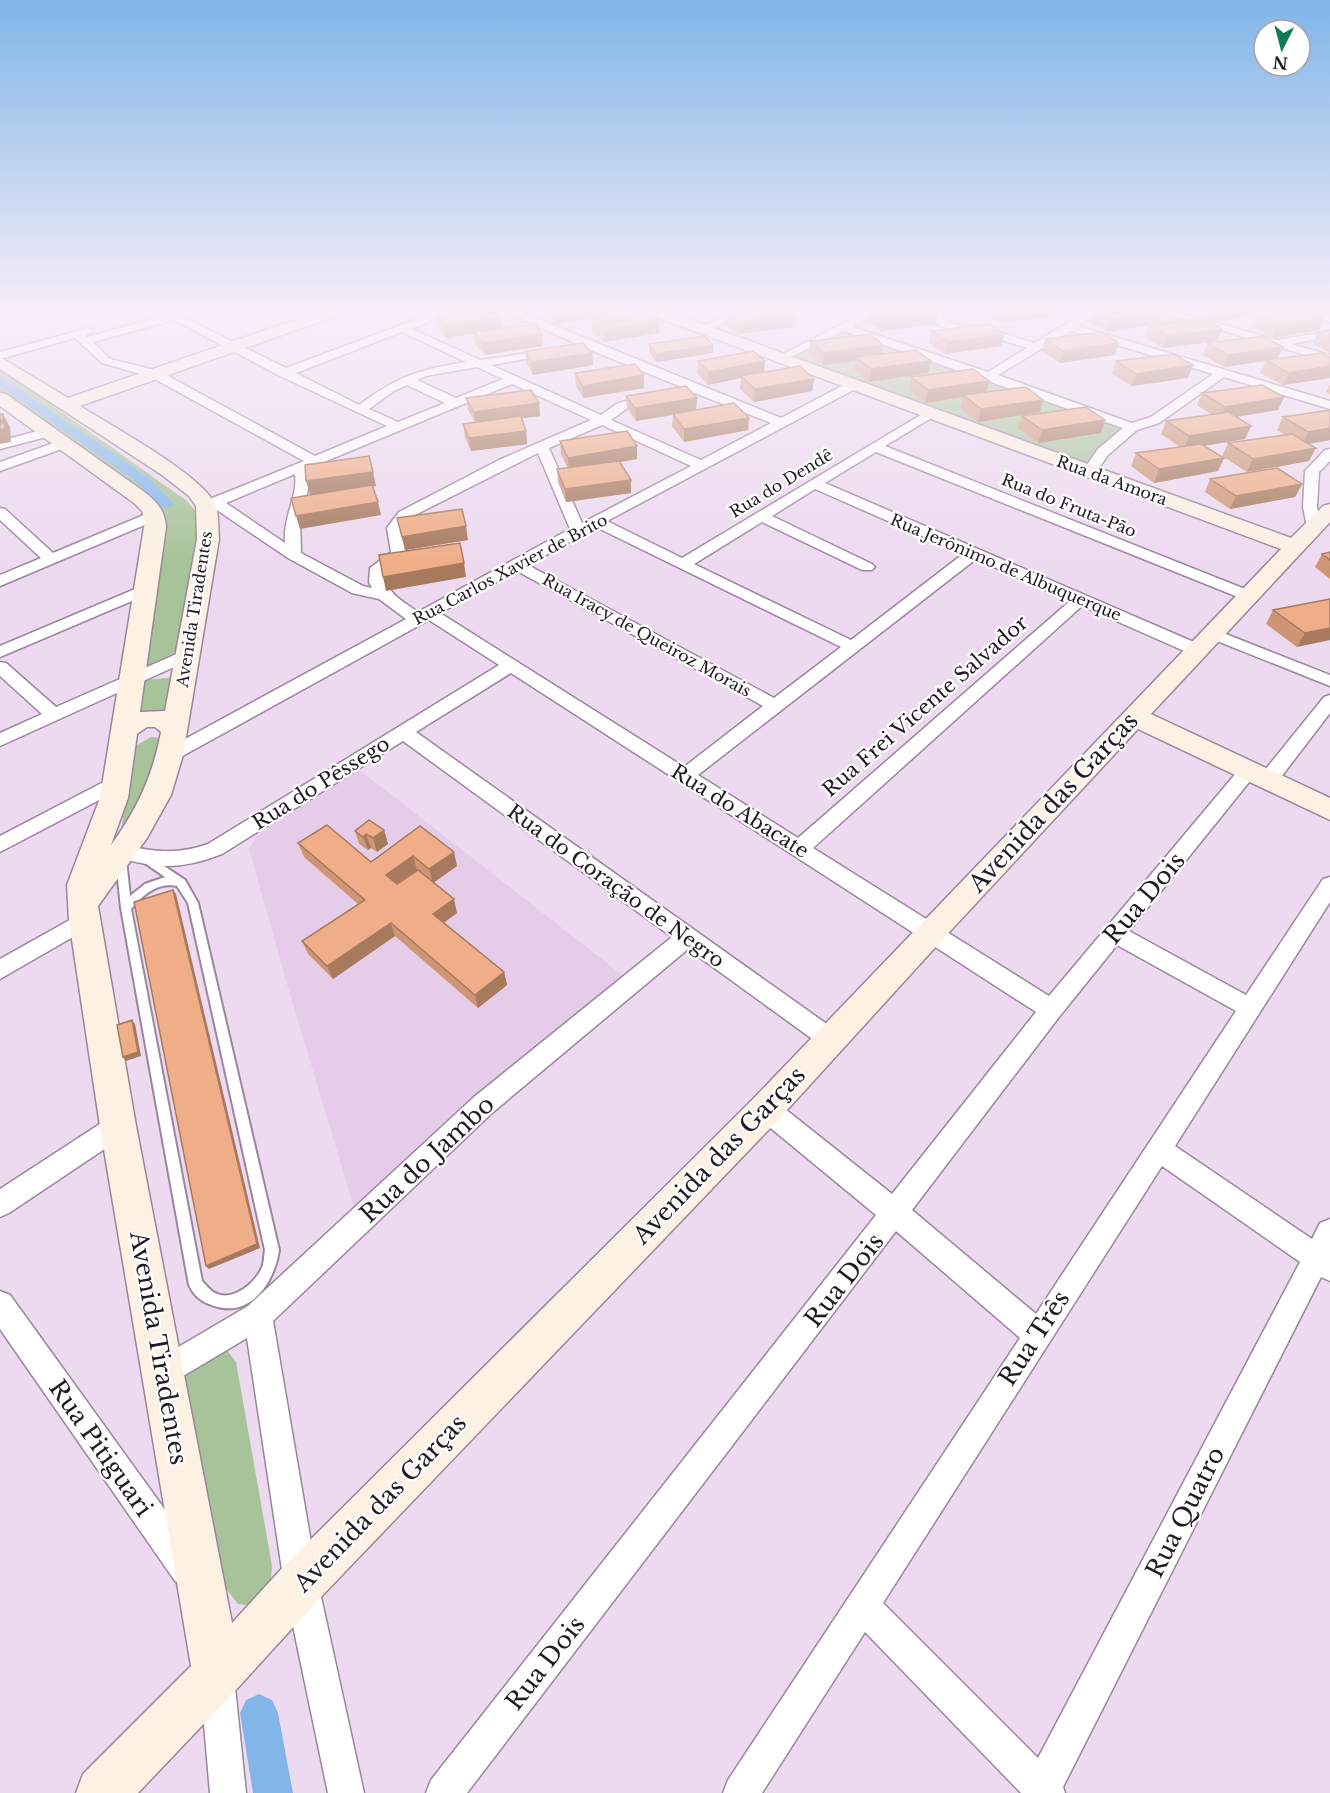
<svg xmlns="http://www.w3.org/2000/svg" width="1330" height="1793" font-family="'Libre Baskerville',serif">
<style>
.built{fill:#e5cde9}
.green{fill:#a7c399}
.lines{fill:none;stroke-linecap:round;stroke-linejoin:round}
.canal{fill:#82b6e9;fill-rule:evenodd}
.lane-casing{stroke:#99879b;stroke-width:4}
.street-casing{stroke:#99879b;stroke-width:3}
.secondary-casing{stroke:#99879b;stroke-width:3}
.lane{fill:#fff;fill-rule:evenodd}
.street{fill:#fff;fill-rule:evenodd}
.secondary{fill:#fcf1e3;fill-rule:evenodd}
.wall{fill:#ce9674}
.shaded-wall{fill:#a77a5e}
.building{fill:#efae87;stroke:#a77a5e;stroke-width:1.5}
.labels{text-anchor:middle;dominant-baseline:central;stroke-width:4.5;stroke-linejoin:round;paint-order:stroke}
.far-street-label{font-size:16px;fill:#211a22;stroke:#fff}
.street-label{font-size:20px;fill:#211a22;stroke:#fff}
.near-street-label{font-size:24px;fill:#211a22;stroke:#fff}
</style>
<rect width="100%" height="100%" fill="#eddaf0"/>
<path class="built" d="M357 768 630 981 356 1214 286 981 249 848 257 836Z"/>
<path class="green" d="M843 327 1132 427 1089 472 781 358Z
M0 368 187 501 206 524 186 646 147 669 165 539 158 510 0 397Z
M178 677 171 702 161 716 136 715 145 680Z
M151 737 162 738 152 805 119 843 134 747Z
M227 1350 236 1362 272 1566 270 1591 254 1606 238 1604 217 1577 180 1399 184 1370 199 1360Z"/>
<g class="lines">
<path class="canal" d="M0 376 148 477 171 501 174 504 171 507H161L138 483 0 386Z
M259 1694 272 1700 278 1713 293 1793H253L240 1713 246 1700Z"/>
<g class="lane-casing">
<path id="lane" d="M146 854 185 880 198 903 279 1250C274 1285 248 1321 209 1304 200 1301 193 1294 189 1285L121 908 116 860 117 857H125L126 860 130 896 145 884 165 877 142 861 141 858ZM170 885 177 886 188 903 265 1250C264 1255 264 1260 263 1265 257 1282 232 1304 213 1292 209 1289 206 1285 202 1281L131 909C142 896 153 886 170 885Z"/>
</g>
<g class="street-casing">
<path id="street" d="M436 312H451L412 329 480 360 558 349V353L554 354 491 365 601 415 618 403 684 388 583 347 507 312H521L781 418 849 382H857V388L607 521 682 558 929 410 933 411 935 414 933 417 885 446 1255 593 1257 596 1255 599H1243L876 452 825 483 1203 646 1205 650 1203 654H1191L1082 606 813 848 1049 996 1242 766 1249 765 1256 766 1258 771 1129 931 1246 995 1323 879 1330 877V902L1175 1146 1312 1239 1320 1223 1330 1219V1281L1321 1277 1063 1787 1065 1793H1021L865 1632 762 1793H723L728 1780 1020 1338 896 1231 467 1793H426L431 1780 876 1215 757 1117 754 1109 757 1101 766 1098 775 1101 892 1194 1036 1012 511 673 416 732 838 1032 842 1039 838 1046 830 1049 822 1046 688 949 492 1113 273 1321 318 1583 364 1793H328L284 1583 247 1338 173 1382 163 1387 153 1382 148 1372 153 1362 248 1306 474 1097 672 937 403 741 222 854C181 870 156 869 114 856L111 851 114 846 121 844C152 852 177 855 208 844L499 665 429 620 177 759 170 761 163 759 161 755 163 751 406 619 379 599 352 593 288 558 214 508 206 510 199 506 210 499 304 461 151 377 102 363 75 338 0 359V352L88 328 94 331 85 335 87 337 175 313 286 368ZM174 320 280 376 387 426 315 456 159 371 110 359 93 342ZM402 332 466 362C418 370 400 375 359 405L296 373ZM477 367 503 379 456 398 417 380 426 376ZM512 384 591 420 499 460 399 512 387 528 391 552 370 568 369 582 372 588 363 586 301 553 300 517 310 483 307 469ZM407 385 445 403 398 422 369 409 394 391ZM695 393 771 423 701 460 611 420 626 409ZM602 425 691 466 582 523 549 448ZM538 453 570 529 418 612C401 600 384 593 386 570L407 554 401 528 409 518ZM295 474C298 497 283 516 285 543L226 503ZM815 489 963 554 851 640 694 564 762 522 862 570H872L875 567 872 564 772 516ZM596 527 841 647 774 698 528 565ZM976 559 1070 601 798 838 698 775ZM517 571 763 706 684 767 440 613ZM1117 945 1236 1011 1036 1314 912 1210 1059 1017ZM1162 1166 1300 1262 1038 1758 883 1603Z
M733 312H747L708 331 704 332 698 329Z
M866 312H879L853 327 988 372 1027 348 996 338 947 329 916 312H929L954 324 998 332 1034 343 1086 312H1099L1078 326 1330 401V409L1224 377 1159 423 1137 430 1108 455 1094 475 1089 476 1082 472 1098 449 1123 428 844 331 785 360 781 361 775 358ZM1071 331 1213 374 1151 417 1132 423 998 375Z
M1159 312H1176L1277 340 1312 334H1330V340H1312L1291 344 1330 355V362Z
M1300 312H1317L1330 316V322Z
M49 428 54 429 55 432 54 435 0 449V441Z
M65 439 72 443 70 446 0 471V462Z
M1330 449V461L1319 472 1317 507 1321 527 1314 531 1307 527 1303 507 1305 471 1325 450Z
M0 508 5 509 53 553 151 512 156 511 163 515 161 518 0 586V575L41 558 0 520Z
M147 584 155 589 153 592 0 657V646Z
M1213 629 1330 675V686L1207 637 1205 634Z
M188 649 194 650 196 654 194 658 0 746V733L42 714 0 676V662L6 663 56 707Z
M1330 695V713L1275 785 1268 787 1261 785 1259 780 1261 775 1324 697Z
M117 775 124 777 126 782 124 787 0 852V836Z
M84 912 92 914 95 920 92 926 0 979V959Z
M118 1115 127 1118 131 1126 127 1134 9 1213 0 1217V1189L109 1118Z
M0 1291 10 1295 199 1557 203 1569 199 1581 187 1585 175 1581 0 1329Z
M217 1661 229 1666 234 1678 246 1793H210L200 1678 205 1666Z"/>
</g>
<g class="secondary-casing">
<path id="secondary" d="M319 312H342L339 315 80 406C108 424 208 478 216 507 219 516 218 529 219 539L183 755 171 795 147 838 98 906 136 1126 232 1623 284 1566 754 1098 1281 549 651 315 648 312H670L1291 538 1323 506 1330 504V522L1151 714 1330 798V820L1138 729 941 941 778 1120 318 1600 234 1692 138 1793H76L83 1774 191 1666 100 1126 69 920 67 885 100 798 145 521 142 511 134 503 0 406V393L6 394 143 491C156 501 165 510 166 527L140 712 165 711 197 539 196 506 189 496 162 475 0 369V357L68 398ZM147 727H155L161 732C153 775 137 810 111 845L128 798 137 734Z"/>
</g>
<use href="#lane" class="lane"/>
<use href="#street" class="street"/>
<use href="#secondary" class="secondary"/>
</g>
<path class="wall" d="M548 312H611V315L556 324 548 314Z
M725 312 795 315 794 327 737 334 725 324Z
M868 312H938L936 324 881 331 867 321Z
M985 312H1055L1054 316 1001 323Z
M1091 312H1163L1159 324 1217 341 1164 348 1144 337 1148 326 1107 332 1089 321Z
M1199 312H1259L1258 313 1216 322Z
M435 315 501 317 502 328 543 346 485 355 475 344 473 334 446 338 437 327Z
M1259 316 1319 330 1272 338 1254 327Z
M592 320 659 333 604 342 592 332Z
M1330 330V353L1313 344 1318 332Z
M932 331 1001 346 945 354 929 343Z
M1045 339 1119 343 1115 355 1060 363 1042 351Z
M810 341 883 345 882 354 928 373 869 382 854 369 855 361 823 365 809 353Z
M1207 343 1283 347 1277 359 1330 357V378L1283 385 1260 373 1266 361 1224 367 1203 355Z
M649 344 713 353 656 362 649 352Z
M525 351 592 353 593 365 533 375 527 364Z
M698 361H765L764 373 814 379 812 391 754 402 740 389 741 378 708 385 697 373Z
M1116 361 1188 378 1132 386 1112 374Z
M575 373 644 375V388L583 398 576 386Z
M911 377 986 392 1040 412 978 422 960 408 963 397 925 403 909 389Z
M1330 384V394L1326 392Z
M1202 393 1284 397 1278 410 1236 417 1251 426 1245 439 1204 446 1224 458 1218 471 1154 483 1131 466 1136 453 1180 447 1161 434 1166 421 1212 415 1197 405Z
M626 396 697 398 696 409 749 418 748 430 684 442 672 426 673 415 636 421 627 408Z
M466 398 539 403 540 416 522 418 526 431 527 444 471 451 465 437 463 424 475 422 468 410Z
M1330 410V440L1308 444 1309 461 1247 472 1222 456 1228 443 1285 435 1277 430 1283 417Z
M1022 416 1101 433 1038 443 1018 428Z
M560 441 637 446V459L620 462 631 480V493L566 502 558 482 557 469 568 468 561 454Z
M1210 479 1302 484 1295 497 1230 509 1205 492Z
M397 518 468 540 405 550Z
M1330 552V579L1315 567 1322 554Z
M1330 599 1297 647 1266 624 1273 610Z
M420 826 457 866 434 882 457 913 444 923 504 972 507 985 478 1008 395 936 333 979 308 954 302 941 358 904 304 857 298 843 371 862Z
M384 830 388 844 377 852 371 848 368 850 359 844 355 831Z"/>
<path class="shaded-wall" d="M555 312H611V315L556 324Z
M938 312 936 324 881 331 883 319Z
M1004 312H1055L1054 316 1001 323Z
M1163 312 1159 324 1107 332 1110 320Z
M1228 312H1259L1258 313 1216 322 1219 314Z
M795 315 794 327 737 334V323Z
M501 317 502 329 446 338 444 326Z
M1324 318 1319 330 1272 338 1277 326Z
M659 321V333L604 342V330Z
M1222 329 1217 341 1164 348 1168 336Z
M542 334 543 346 485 355 483 343Z
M1004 334 1001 346 945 354 947 342Z
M1119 343 1115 355 1060 363 1063 351Z
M713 345V353L656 362V354Z
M883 345 881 357H856L855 361 823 365 824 353Z
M1283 347 1277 359 1224 367 1228 355Z
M592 353 593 365 533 375 532 362Z
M765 361 764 373 741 376V378L708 385 709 372Z
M931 361 928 373 869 382 871 369Z
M1193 365 1188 378 1132 386 1136 374Z
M1330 366V378L1283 385 1289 373Z
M644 375V388L583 398 582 386Z
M814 379 812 391 754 402 755 389Z
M989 381 986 393 963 395V397L925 403 928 390Z
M1284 397 1278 410 1220 419 1225 407Z
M697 398 696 411 636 421 635 408Z
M1043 400 1040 412 978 422 981 409Z
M539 403 540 416 476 424 474 412Z
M3 414 10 427 11 442 0 444V420Z
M749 418 748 430 684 442V429Z
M1105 420 1101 433 1038 443 1042 430Z
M1251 426 1245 439 1184 449 1189 436Z
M1330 428V440L1302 445 1308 432Z
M526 431 527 444 471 451 469 438Z
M637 446V459L569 471 568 458Z
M1316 448 1309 461 1247 472 1253 459Z
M1224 458 1218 471 1154 483 1159 469Z
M373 472 376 486 310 495 306 481Z
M631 480V493L566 502 565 489Z
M1302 484 1295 497 1230 509 1236 496Z
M378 502 381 515 300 529 296 516Z
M466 526 468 540 405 550 402 537Z
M464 563 466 577 386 591 383 577Z
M1330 628V640L1297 647 1305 633Z
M384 830 388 844 377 852 373 838Z
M366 834 371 848 368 850 363 837Z
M454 852 457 866 433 883 429 869Z
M413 856 417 870 390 888 386 875Z
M173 890 176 894 260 1248 209 1269 206 1266Z
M454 899 457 913 437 927 433 914Z
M391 923 395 936 333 979 327 966Z
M504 972 507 985 478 1008 475 995Z
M132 1020 135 1024 141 1056 126 1061 123 1057Z"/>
<path class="building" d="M459 312H496L501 317 444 326 435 315Z
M646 312H649L659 321 604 330 592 320Z
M725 312H791L795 315 737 323Z
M873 312H938L883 319Z
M1097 312H1163L1110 320Z
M1281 312H1313L1324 318 1277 326 1259 316Z
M1203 318 1222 329 1168 336 1148 325Z
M535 324 542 334 483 343 473 332Z
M989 324 1004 334 947 342 932 331Z
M1330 330V338L1318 332Z
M1102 332 1119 343 1063 351 1045 339Z
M870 334 883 345 824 353 810 341Z
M704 336 713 345 656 354 649 344Z
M1263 336 1283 347 1228 355 1207 343Z
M583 343 592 353 532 362 525 351Z
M916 350 931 361 871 369 856 357Z
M753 351 765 361 709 372 698 361Z
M1322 353 1330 357V366L1289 373 1266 360Z
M1174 354 1193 365 1136 374 1116 361Z
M635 364 644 375 582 386 575 373Z
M800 366 814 379 755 389 741 376Z
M973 369 989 381 928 390 911 377Z
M1262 385 1284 397 1225 407 1202 393Z
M686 386 697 398 635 408 626 396Z
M1026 387 1043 400 981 409 963 395Z
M531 390 539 403 474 412 466 398Z
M734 403 749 418 684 429 673 414Z
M1086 407 1105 420 1042 430 1022 416Z
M1330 410V428L1308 432 1283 417Z
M1229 412 1251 426 1189 436 1166 421Z
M0 414H3V420H0Z
M521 416 526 431 469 438 463 424Z
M5 423 4 429 0 430V424Z
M627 431 637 446 568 458 560 441Z
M1292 434 1316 448 1253 459 1228 443Z
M1201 444 1224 458 1159 469 1136 453Z
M369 456 373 472 306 481 305 465Z
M619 461 631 480 565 489 557 469Z
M1277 468 1302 484 1236 496 1210 479Z
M372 485 378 502 296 516 291 498Z
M462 509 466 526 402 537 397 518Z
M460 543 464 563 383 577 379 555Z
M1330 552V560L1322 554Z
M1330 599V628L1305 633 1273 610Z
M369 820 384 830 373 838 366 834 363 837 355 831Z
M327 825 371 862 420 826 454 852 429 869 413 856 386 875 397 884 418 870 454 899 433 914 504 972 475 995 391 923 327 966 302 941 365 900 298 843Z
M173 890 257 1244 206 1266 134 902Z
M132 1020 138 1052 123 1057 117 1025Z"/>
<linearGradient id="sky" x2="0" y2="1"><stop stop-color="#7fb5e8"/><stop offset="0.55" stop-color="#f7eef8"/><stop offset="1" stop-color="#f7eef8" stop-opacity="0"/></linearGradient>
<rect width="1330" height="563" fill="url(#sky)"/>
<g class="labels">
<g class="far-street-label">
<text transform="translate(1112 480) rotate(20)">Rua da Amora</text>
<text transform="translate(781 483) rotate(-31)">Rua do Dendê</text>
<text transform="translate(1069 505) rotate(22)">Rua do Fruta-Pão</text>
<text transform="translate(1006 567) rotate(23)">Rua Jerônimo de Albuquerque</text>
<text transform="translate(510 569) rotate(-28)">Rua Carlos Xavier de Brito</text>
<text transform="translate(194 609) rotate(-81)">Avenida Tiradentes</text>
<text transform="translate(647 635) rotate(29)">Rua Iracy de Queiroz Morais</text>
</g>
<g class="street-label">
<text transform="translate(925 706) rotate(-41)">Rua Frei Vicente Salvador</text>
<text transform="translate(321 783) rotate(-32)">Rua do Pêssego</text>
<text transform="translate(740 811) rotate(32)">Rua do Abacate</text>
<text transform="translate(616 886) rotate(36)">Rua do Coração de Negro</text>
</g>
<g class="near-street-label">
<text transform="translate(1053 802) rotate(-47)">Avenida das Garças</text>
<text transform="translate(1144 898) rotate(-50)">Rua Dois</text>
<text transform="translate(719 1155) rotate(-46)">Avenida das Garças</text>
<text transform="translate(427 1159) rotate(-43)">Rua do Jambo</text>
<text transform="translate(844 1280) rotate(-52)">Rua Dois</text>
<text transform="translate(1034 1338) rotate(-57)">Rua Três</text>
<text transform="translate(159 1348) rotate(80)">Avenida Tiradentes</text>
<text transform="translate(101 1448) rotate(55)">Rua Pitiguari</text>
<text transform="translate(380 1503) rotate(-46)">Avenida das Garças</text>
<text transform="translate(1185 1512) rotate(-63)">Rua Quatro</text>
<text transform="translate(545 1663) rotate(-52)">Rua Dois</text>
</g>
</g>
<g transform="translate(1282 48) rotate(186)"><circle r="28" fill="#ffffff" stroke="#a6a3a7" stroke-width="1.5"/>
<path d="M0-4.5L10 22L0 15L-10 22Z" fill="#117953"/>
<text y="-9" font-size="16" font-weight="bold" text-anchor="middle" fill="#211a22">N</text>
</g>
</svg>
